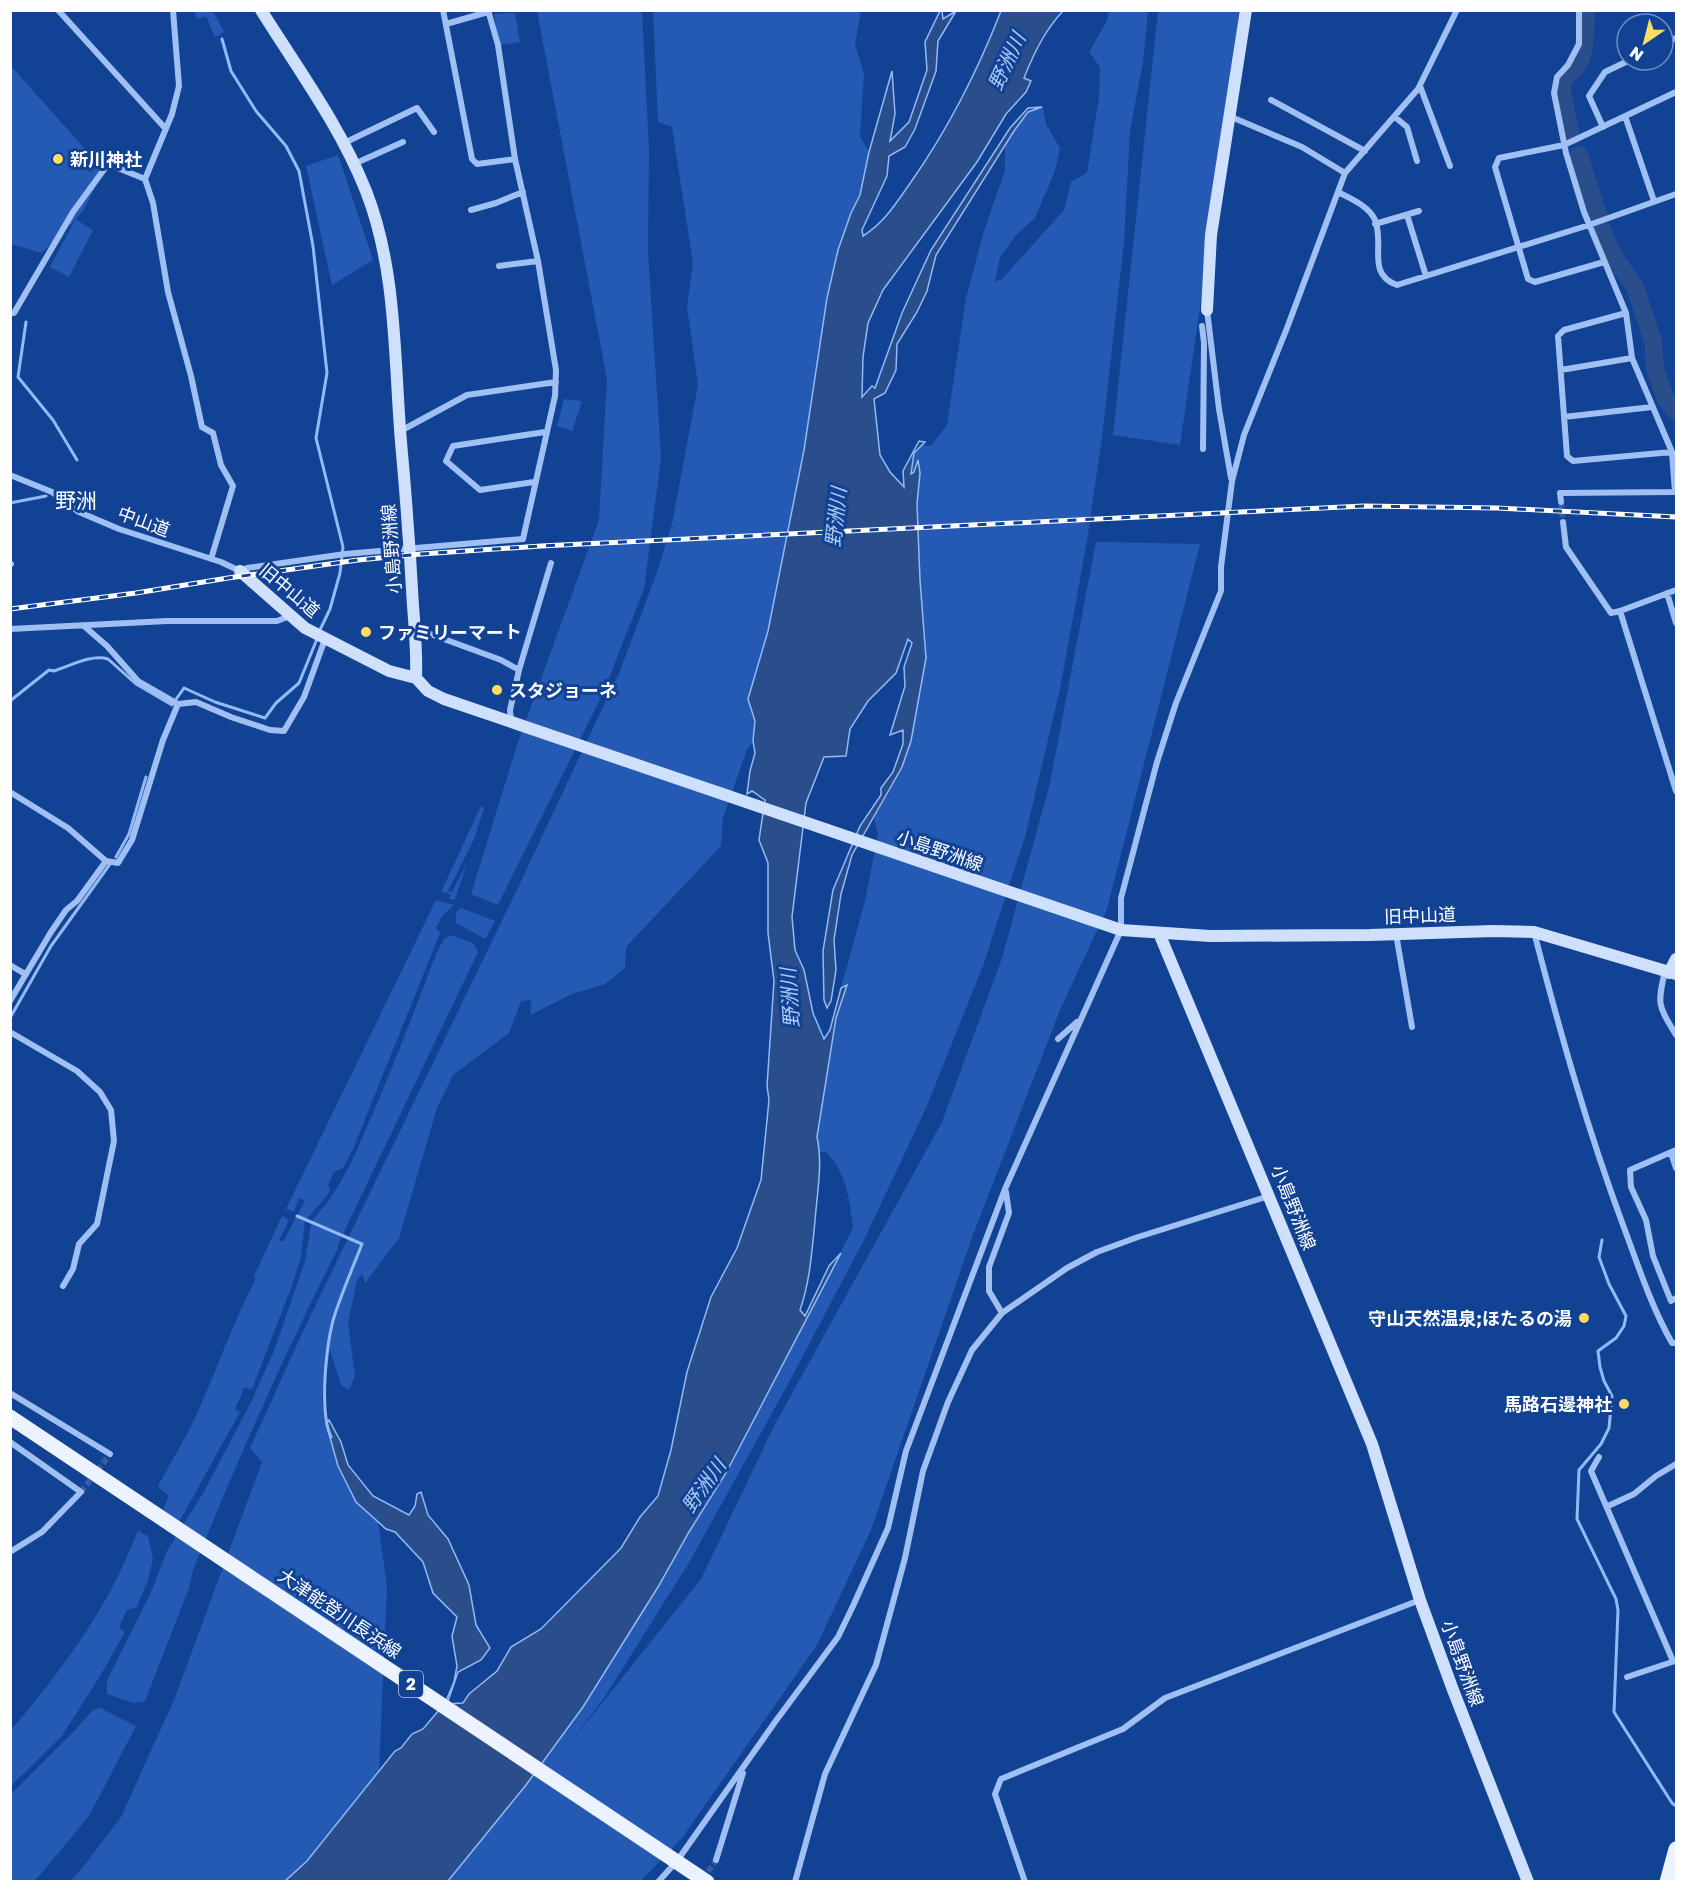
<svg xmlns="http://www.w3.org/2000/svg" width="1687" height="1892" font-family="'Golos Text','Noto Sans JP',sans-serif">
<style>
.green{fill:#245ab4}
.water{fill:#2a4e8c;stroke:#92baf6;stroke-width:1.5}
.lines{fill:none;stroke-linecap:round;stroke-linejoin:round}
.stream{stroke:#92baf6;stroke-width:3}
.river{stroke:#2a4e8c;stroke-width:18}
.street-tunnel{stroke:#355ea4;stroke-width:6;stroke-dasharray:6 3;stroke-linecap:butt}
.street{stroke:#a0c0f3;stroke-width:6}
.secondary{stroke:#cfe0fd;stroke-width:12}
.primary{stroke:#ecf2ff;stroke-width:15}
.rail-casing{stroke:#fff;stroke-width:5}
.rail{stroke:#114294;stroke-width:3;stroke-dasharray:9;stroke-linecap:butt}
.poi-dot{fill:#ffdc62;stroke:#114294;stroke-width:2}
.labels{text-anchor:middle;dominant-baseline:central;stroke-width:6;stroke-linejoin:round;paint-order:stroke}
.shield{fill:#114294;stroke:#b8c6df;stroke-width:1.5}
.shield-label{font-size:16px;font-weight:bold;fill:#fff}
.poi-label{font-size:18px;font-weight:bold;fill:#fff;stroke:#114294;text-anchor:start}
.street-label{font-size:18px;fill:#fff;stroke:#114294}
.water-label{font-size:20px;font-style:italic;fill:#accafa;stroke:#114294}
.quarter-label{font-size:21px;fill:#fff;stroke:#114294}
</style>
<rect width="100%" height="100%" fill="#114294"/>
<path class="green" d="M194 11H213L224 32 215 37 206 16 197 19Z
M537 11H642L649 150 648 251 661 458 644 589 603 693 498 905 471 894 518 742 599 520 607 379Z
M653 11H861L855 45 864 73 860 136 869 152 860 195 851 213 838 250 827 298 804 450 768 631 748 699 755 721 753 741 746 752 723 818 721 846 626 947 625 968 605 984 572 994 530 1015 531 1000 521 1001 509 1033 453 1075 437 1108 399 1238 365 1283 362 1274 357 1280 348 1323 355 1376 349 1390 341 1385 330 1350 322 1400 338 1466 356 1502 378 1521 387 1587 379 1771 307 1861 284 1881H70L80 1871 121 1817 174 1700 262 1462 250 1448 305 1327 513 898 620 671 656 575 672 524 698 385 687 306 693 263 672 127 658 122Z
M1109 11H1148L1143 62 1130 131 1124 243 1102 437 1087 541 1060 689 1025 837 983 966 926 1108 865 1238 787 1386 690 1561 604 1698 567 1747 701 1579 773 1428 942 1122 1002 958 1050 783 1096 542 1200 544 1107 909 1060 1010 974 1232 871 1530 817 1645 682 1838 641 1881H448L526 1785 583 1707 658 1587 689 1532 726 1473 853 1228C850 1200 846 1172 826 1152H820L817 1137 836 1018 847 986 841 988 865 901 878 834 874 817 902 767 911 741 917 701 920 580 917 504 920 473 914 472 911 475 914 453 922 445 931 446 947 425 966 298 983 234 1005 170V145L1028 112 1043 107 1046 124 1060 148 1055 171 1035 218 1016 235 1000 257 995 282 1002 279 1064 210 1071 182 1087 173 1099 98 1100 67 1089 52 1107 21Z
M1158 11H1243L1180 445 1113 435Z
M515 13 520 42 499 45 494 14Z
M10 65 104 170 83 211 75 219 93 230 69 277 50 267 75 220 42 253 11 244Z
M338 155 373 260 332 285 306 166Z
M564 399 582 401 572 431 557 426Z
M481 806 484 808 475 837 448 891 452 892 467 863 455 899H449L451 894 441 892Z
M436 900 454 905 442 916 436 928 440 933 353 1149 343 1168 334 1172 328 1185 330 1189 329 1193 307 1219 298 1215 305 1200 299 1198 294 1212 286 1209Z
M461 908 495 921 485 939 456 923V912Z
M451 935 473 943 478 952 343 1234 312 1221C345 1184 357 1150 376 1106 398 1055 417 1004 437 952L444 939Z
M282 1216 289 1220 279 1240 283 1242 296 1217 305 1221 301 1257 293 1283 252 1389 244 1388 235 1409 240 1412 178 1524 162 1512 169 1496 159 1488V1484C173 1459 188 1434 200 1407 218 1365 234 1321 255 1280L254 1276Z
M311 1224 341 1237 337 1250C284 1355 237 1461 193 1570L189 1588 145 1701 133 1703 107 1694V1681L151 1592 167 1551 205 1490 252 1400 274 1351 305 1261Z
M138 1531 148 1536 153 1559 148 1580 137 1607 127 1610 119 1627 125 1632 103 1671 62 1736 11 1786V1730C48 1687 89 1633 115 1582 123 1565 131 1548 138 1531Z
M100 1708 136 1726 89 1816 40 1875 34 1881H11V1794L77 1728 93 1710Z"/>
<path class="water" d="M940 11H942L943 19 956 11 938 41 936 71 915 129 905 147 889 156 887 176 862 230 863 236C885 222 896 203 911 182 948 129 978 70 1001 11H1063C1045 30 1034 53 1024 78L1031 81 1026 92 1006 114 977 162 883 290 868 323 863 357 862 397 872 386 875 388 902 313 931 250 1010 128 1028 108 1042 107 1028 112 1014 131 936 255 927 291 917 312 897 344 896 370 885 393 874 399 880 455 890 472 904 487 903 471 919 441 925 442 914 453 911 474 914 472 918 460 920 473 917 504 920 580 926 658 911 741 902 767 852 855 841 894 834 940 836 970 831 1001 827 1008 824 1000 823 951 833 890 860 826 881 795V788L893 772 903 744V730L890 735 905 686 904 667 912 643 908 639 896 673 868 701 850 729 846 756 824 757 806 803 792 917 795 950 804 970 813 1013 824 1039 830 1030 841 988 847 985 836 1018 817 1137C823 1164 817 1193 815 1221 812 1250 810 1282 800 1310L805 1316 829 1266 841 1253 726 1473 689 1532 658 1587 583 1707 526 1785 448 1881 284 1882 307 1861 395 1751 401 1748 412 1734 423 1729 445 1703 454 1682 457 1666 452 1636 457 1617 433 1593 423 1562 395 1532 386 1529 356 1502 338 1466 326 1423 329 1420 341 1442 348 1465 373 1496 409 1515 415 1506 417 1494 421 1492 428 1515 448 1539 469 1585 476 1625 490 1648 481 1660 458 1672 447 1704 463 1703 469 1694 497 1671 511 1647 541 1629 621 1548 640 1517 658 1496 671 1450 687 1372 711 1297 737 1248 761 1180 769 1100 767 1086 774 981 768 933V863L759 840 765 800 752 791 747 794 750 771 755 753 753 741 755 721 748 699 768 631 804 450 827 298 838 250 851 213 860 195 869 152 892 71 895 114 890 141 909 122 927 70 925 42Z"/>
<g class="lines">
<path class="stream" d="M222 39 231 71 256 111 286 146 299 171 313 246 327 373 316 438 343 547 340 573 330 609 319 632
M26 322 18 377 53 420 77 460
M10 503 46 496
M10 701 49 670 54 671C70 666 91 654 108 659L136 684 172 705 184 688 215 702 265 718 276 703 299 683 317 639
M116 857 129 834 146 777
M10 1018 51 946 110 864
M297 1216 362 1244C353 1267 343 1290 335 1314 326 1342 319 1411 331 1437
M1602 1240 1599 1257 1609 1284 1626 1316 1624 1326 1616 1338 1598 1351 1600 1367 1604 1381 1612 1396 1609 1428 1601 1444 1579 1470 1577 1519 1616 1599 1618 1610 1614 1712 1672 1803 1676 1806"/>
<path class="river" d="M1570 131 1561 85C1564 75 1574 71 1579 63 1585 52 1586 23 1586 10
M1579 155 1598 215
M1602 229 1614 257 1635 287 1653 341 1655 369 1666 400 1676 411"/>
<path class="street-tunnel" d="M1561 502 1563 522
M81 1492 110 1454
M703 1879 716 1860"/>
<path class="street" d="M58 10 165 128
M173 10 179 86 172 114 145 179 153 203 168 292 191 376 202 427 213 433 221 465 233 486 211 559
M443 10 472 159 477 164 515 159
M1579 10V44L1568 65 1557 77 1554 93 1566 153 1584 212 1626 313 1632 358 1672 452 1675 492
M446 24 488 12
M1663 44 1676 38
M1420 86 1450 166
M1271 100 1365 151
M1229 116 1302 147 1345 173
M1625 116 1654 201
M1395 117 1407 127 1417 161
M1603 127 1589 96 1605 72 1630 60
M344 143 417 108 434 132
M354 164 403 142
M1338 192C1351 199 1369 206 1375 220 1385 245 1366 274 1397 285L1589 225 1676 194
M471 210 496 203 523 192
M1407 215 1426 276
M1375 224 1419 211
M1604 262 1535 282 1528 279 1495 167 1499 158 1564 145 1676 92
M499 266 538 261
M1207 310 1219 409 1231 478
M10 313H14L73 212 108 164 145 179
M1626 313 1564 330 1558 336 1567 456 1573 461 1672 452
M1202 326 1204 343 1203 449
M1561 370 1632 358
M1564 417 1652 407
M400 429 406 428 467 395 556 382
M10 475 52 492 79 512 119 529 221 562 240 571 247 568 345 554 523 539 555 396 556 370 538 261 515 159 498 45 488 10
M534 482 480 490 446 461 453 446 545 432
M1561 502 1560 493 1676 492
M1563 522 1566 547 1611 613 1620 611
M10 565 11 564
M1676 590 1620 611 1676 791
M1667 593 1676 623
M84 626 107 646 138 681 178 704 196 702 231 717 270 730 284 731 304 697 325 639
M414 628 501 660 519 670
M10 629 167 621H277L290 616
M511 721 510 710 519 670 551 563
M10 792 68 828 106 861 118 863 132 840 163 740 178 704
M1534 932C1560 1032 1587 1128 1623 1225 1638 1265 1651 1306 1672 1343H1676
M1396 934 1412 1027
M10 965 25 974
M1665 971C1657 1005 1658 1005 1676 1035
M10 1001 51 932 66 910 77 901 106 861
M10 1032 77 1071 100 1092 111 1110 114 1141 97 1224 79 1244 73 1269 63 1286
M1058 1039 1077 1022
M1676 1150 1630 1170 1631 1187 1646 1220 1653 1256 1671 1301 1676 1298
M1671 1153 1676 1168
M1002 1313 989 1291V1267L1009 1213 1006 1192
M10 1393 110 1454
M10 1442 81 1492 42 1532 10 1552
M1599 1457 1591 1471 1673 1661
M1608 1506 1634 1494 1656 1476 1676 1464
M1627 1677 1675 1661
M716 1860 743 1773
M658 1882 677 1861 775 1722 838 1637 853 1606 888 1528 906 1451 1005 1189 1121 930V898L1157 762 1176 703 1221 591V567L1232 481 1244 435 1287 328 1345 173 1418 89 1457 10
M795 1882 825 1774 876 1665 905 1558 923 1471 948 1402 972 1350 1002 1313 1067 1268 1097 1252 1138 1237 1269 1196
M1025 1882 995 1794 1001 1779 1123 1729 1165 1698 1420 1600"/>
<path class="secondary" d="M261 10C298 69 340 126 366 191 397 270 394 359 401 442 406 497 410 551 413 606 415 630 417 654 416 678L428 691 444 699 1121 930 1210 936 1370 935 1493 931 1534 932 1676 974
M1207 310 1211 235 1246 10
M240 571 305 628 389 671 416 678
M1159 933 1372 1444 1420 1600 1453 1690 1528 1882
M1669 973 1676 959"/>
<path class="primary" d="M10 1417 707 1882
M1667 1882 1676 1849"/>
<g class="rail-casing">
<path id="rail" d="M10 609 136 593 228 578 358 560 421 554 541 546 1364 506 1497 508 1676 517"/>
</g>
<use href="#rail" class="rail"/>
</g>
<g class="poi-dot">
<circle cx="58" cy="159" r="6"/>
<circle cx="366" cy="632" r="6"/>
<circle cx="497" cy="690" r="6"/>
<circle cx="1584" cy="1318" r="6"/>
<circle cx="1624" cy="1404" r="6"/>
</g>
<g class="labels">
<rect class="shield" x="399" y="1671" width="24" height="26" rx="4.5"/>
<g class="shield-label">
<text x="411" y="1684">2</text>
</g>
<g class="poi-label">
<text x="70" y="159">新川神社</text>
<text x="378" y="632">ファミリーマート</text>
<text x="509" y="690">スタジョーネ</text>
<text x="1572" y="1318" text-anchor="end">守山天然温泉;ほたるの湯</text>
<text x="1612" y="1404" text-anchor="end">馬路石邊神社</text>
</g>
<g class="street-label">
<text transform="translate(144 521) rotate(20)">中山道</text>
<text transform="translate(391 549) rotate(-94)">小島野洲線</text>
<text transform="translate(290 590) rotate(40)">旧中山道</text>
<text transform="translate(940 850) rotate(19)">小島野洲線</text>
<text transform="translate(1420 915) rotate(-2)">旧中山道</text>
<text transform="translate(1294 1207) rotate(68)">小島野洲線</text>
<text transform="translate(340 1613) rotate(34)">大津能登川長浜線</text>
<text transform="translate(1463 1663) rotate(70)">小島野洲線</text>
</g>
<g class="water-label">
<text transform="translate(1006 61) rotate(-65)">野洲川</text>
<text transform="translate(835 517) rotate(-84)">野洲川</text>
<text transform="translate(789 998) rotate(-94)">野洲川</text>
<text transform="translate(703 1485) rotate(-55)">野洲川</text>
</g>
<g class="quarter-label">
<text x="76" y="500">野洲</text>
</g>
</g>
<rect width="1687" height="1892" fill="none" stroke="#ffffff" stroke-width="24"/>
<g transform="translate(1645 42) rotate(215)"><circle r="28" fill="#114294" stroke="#708ebf" stroke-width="1.5"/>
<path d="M0-4.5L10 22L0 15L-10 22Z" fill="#ffdc62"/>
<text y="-9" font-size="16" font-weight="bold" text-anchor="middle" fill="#ffffff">N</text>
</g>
</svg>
